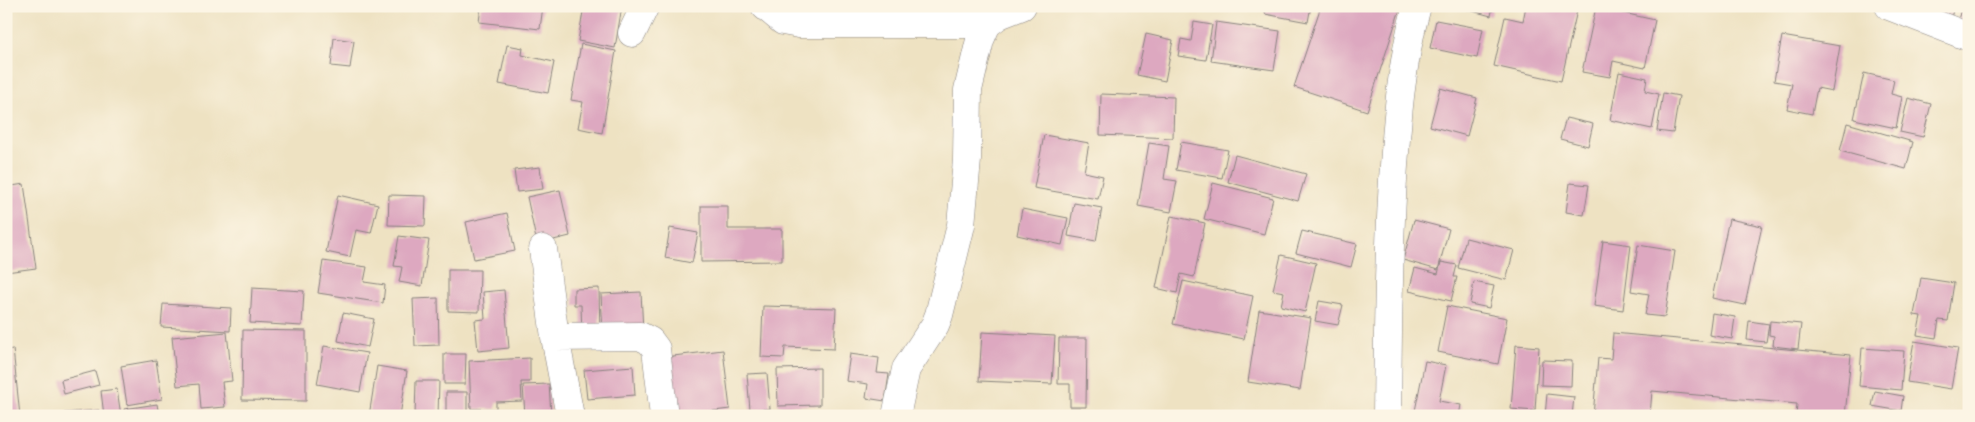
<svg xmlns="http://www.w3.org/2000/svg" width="1975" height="422" font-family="Kalam,sans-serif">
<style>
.building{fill:#dda8c0}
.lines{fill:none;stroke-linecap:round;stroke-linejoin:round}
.minor-casing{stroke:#88827e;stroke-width:29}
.minor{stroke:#fff;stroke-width:28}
</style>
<rect width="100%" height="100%" fill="#fcf5e5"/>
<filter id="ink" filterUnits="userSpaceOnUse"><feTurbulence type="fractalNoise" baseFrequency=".02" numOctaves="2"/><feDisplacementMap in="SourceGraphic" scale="10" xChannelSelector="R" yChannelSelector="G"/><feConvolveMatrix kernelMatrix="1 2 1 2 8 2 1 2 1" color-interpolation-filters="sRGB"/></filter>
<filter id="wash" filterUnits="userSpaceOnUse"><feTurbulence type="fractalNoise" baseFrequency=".0096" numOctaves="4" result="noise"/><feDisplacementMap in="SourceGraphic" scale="20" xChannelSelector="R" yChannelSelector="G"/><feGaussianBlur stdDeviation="1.12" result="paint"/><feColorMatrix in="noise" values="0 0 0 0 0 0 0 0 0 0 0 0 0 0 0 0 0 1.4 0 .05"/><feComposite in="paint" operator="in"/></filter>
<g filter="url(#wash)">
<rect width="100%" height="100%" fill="#eee2c2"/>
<g id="blocks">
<path class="building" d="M481 6H543L540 29 479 22Z
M584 6H622L615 48 578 41Z
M894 6H948L946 22 893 17Z
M1266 6H1311L1308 22 1265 14Z
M1321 6H1401L1367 111 1294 87Z
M1454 6H1493L1491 16Z
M1526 6H1578L1561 81 1494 66 1505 17 1523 21Z
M1911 6H1954L1950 22Z
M1962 6H1969V27L1957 23Z
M1596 7 1655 20 1645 68 1613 61 1610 77 1582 72Z
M1436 20 1483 29 1477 58 1430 48Z
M1194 22 1212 25 1206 60 1178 56 1181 39 1191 41Z
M1216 22 1280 31 1274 70 1211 61Z
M1146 34 1173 40 1165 81 1137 75Z
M1782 36 1840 46 1832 91 1817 88 1812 114 1787 109 1792 84 1774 81Z
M334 38 354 41 350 68 331 66Z
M581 44 616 51 602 133 578 128 583 102 571 100Z
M507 45 523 48 522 55 554 62 548 93 499 84Z
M1619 72 1647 78 1645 91 1659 94 1652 129 1610 120Z
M1864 73 1894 80 1891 94 1902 97 1896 128 1854 119Z
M1440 88 1477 98 1467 136 1430 126Z
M1663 93 1679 96 1673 133 1657 131Z
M1101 94 1174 97 1173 138 1100 135Z
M1908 98 1931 104 1923 137 1900 132Z
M1566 118 1593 124 1588 146 1560 139Z
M1847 123 1913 142 1906 169 1840 151Z
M1044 135 1089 143 1084 172 1103 176 1098 199 1034 188Z
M1181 142 1228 150 1222 178 1176 170Z
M1149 143 1169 146 1164 179 1177 181 1171 212 1138 206Z
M1235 155 1306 174 1298 201 1228 182Z
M540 167 543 189 517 192 514 170Z
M1213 183 1273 198 1264 234 1204 219Z
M1570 183 1589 185 1584 215 1566 212Z
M24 184 36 268 6 272V187Z
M560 190 570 236 537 244 527 197Z
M338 195 378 204 371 233 356 230 350 257 326 252Z
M389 195 426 196 425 226 388 225Z
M1074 203 1102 208 1096 241 1068 236Z
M701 206H728V229H782V261L701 262Z
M1022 209 1068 218 1062 245 1017 235Z
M507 213 515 251 474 259 466 222Z
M1171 216 1205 223 1194 277 1181 274 1177 293 1156 288Z
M1729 219 1762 226 1745 305 1712 298Z
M1414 220 1449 229 1438 270 1403 260Z
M670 228 698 233 692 263 665 258Z
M1302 231 1357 244 1351 267 1296 253Z
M399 236 429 240 422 286 399 282 402 267 394 266Z
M1466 238 1514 250 1506 280 1458 268Z
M1603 241 1631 245 1623 310 1594 306Z
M1638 245 1675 251 1665 317 1645 315 1649 294 1631 291Z
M1281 255 1316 263 1305 312 1281 306 1284 292 1273 290Z
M323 261 367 267 364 282 385 285 383 303 318 293Z
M1441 262 1457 265 1454 277H1457L1451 301 1409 291 1415 268 1438 274Z
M448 270H480L479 312 448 311Z
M1921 278 1954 283 1948 321 1939 320 1936 338 1917 335 1921 316 1914 315Z
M1183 281 1253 296 1244 339 1173 324Z
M1474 282 1494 286 1489 308 1470 304Z
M252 288 304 291 302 326 250 323Z
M599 288 600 335 582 336 581 305H574V289Z
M504 290 509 348 478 351 475 320 485 319 483 292Z
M641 292 643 331 603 333 601 294Z
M438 298 439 345 415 346 413 299Z
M1319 301 1343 305 1338 325 1315 321Z
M163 304 231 308 230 331 161 327Z
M763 306 836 308 834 349 785 347 784 358 761 357Z
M1447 306 1507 318 1498 364 1438 352Z
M1259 310 1311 318 1300 390 1248 382Z
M343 313 374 319 368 347 338 341Z
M1712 313 1735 317 1732 339 1709 335Z
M1749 321 1769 324 1766 342 1747 340Z
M1770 321 1801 324 1798 349 1773 346 1774 336 1769 335Z
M243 330 306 331V401L242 400Z
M227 332 232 381 222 382 225 407 201 409 199 384 177 386 172 337Z
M982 332 1055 336 1052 384 979 381Z
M1613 333 1851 355 1845 416H1796L1797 404 1652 391 1650 416H1593L1598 358 1611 359Z
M1059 338H1087L1086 407H1070V384H1058Z
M1914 341 1958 348 1951 389 1907 382Z
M1516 345 1539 347 1535 411 1511 409Z
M324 346 367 353 360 392 317 384Z
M1862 348 1904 351 1901 390 1859 386Z
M13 349 20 416H6V350Z
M723 350 730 409 672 416 665 357Z
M444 354H466L465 384H444Z
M850 354 879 358 877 373 889 374 885 401 866 398 868 384 846 381Z
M530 358V382H521L522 401 496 402V409H471L469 361Z
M156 360 162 399 127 405 121 366Z
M1542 360 1572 361 1571 386 1541 385Z
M1425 361 1446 365 1439 401 1461 405 1459 416H1414Z
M377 366 407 371 400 416H369Z
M633 366 635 395 587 399 584 370Z
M820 368V405L778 406 777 369Z
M95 371 99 385 64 394 61 380Z
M767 373 770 409 750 410 747 374Z
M416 381H439L438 416H415Z
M549 384 551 415 525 416 523 385Z
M117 389 121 416H104L101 391Z
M1875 391 1903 396 1901 411 1872 406Z
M446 392H467V416H446Z
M1547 394 1574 397 1572 416H1545Z
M157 404 159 416H125L124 409Z
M99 410 100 416H64V413Z"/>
</g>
</g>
<g filter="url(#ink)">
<use href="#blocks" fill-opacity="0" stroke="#88827e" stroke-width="1"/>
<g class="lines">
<g class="minor-casing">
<path id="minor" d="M765 6 783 21 799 24H987
M1889 6 1969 37
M632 33 645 6
M543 249 555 337 570 416
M555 337 640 336 650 341 656 349 664 416
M896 416 906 369 935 325 939 315 961 225 967 160 968 90 980 40 987 24 999 15 1022 6
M1387 416C1388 337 1388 258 1393 180 1397 121 1401 63 1417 6"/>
</g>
<use href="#minor" class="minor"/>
</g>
</g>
<rect width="1975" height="422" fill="none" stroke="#fcf5e5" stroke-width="25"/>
</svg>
